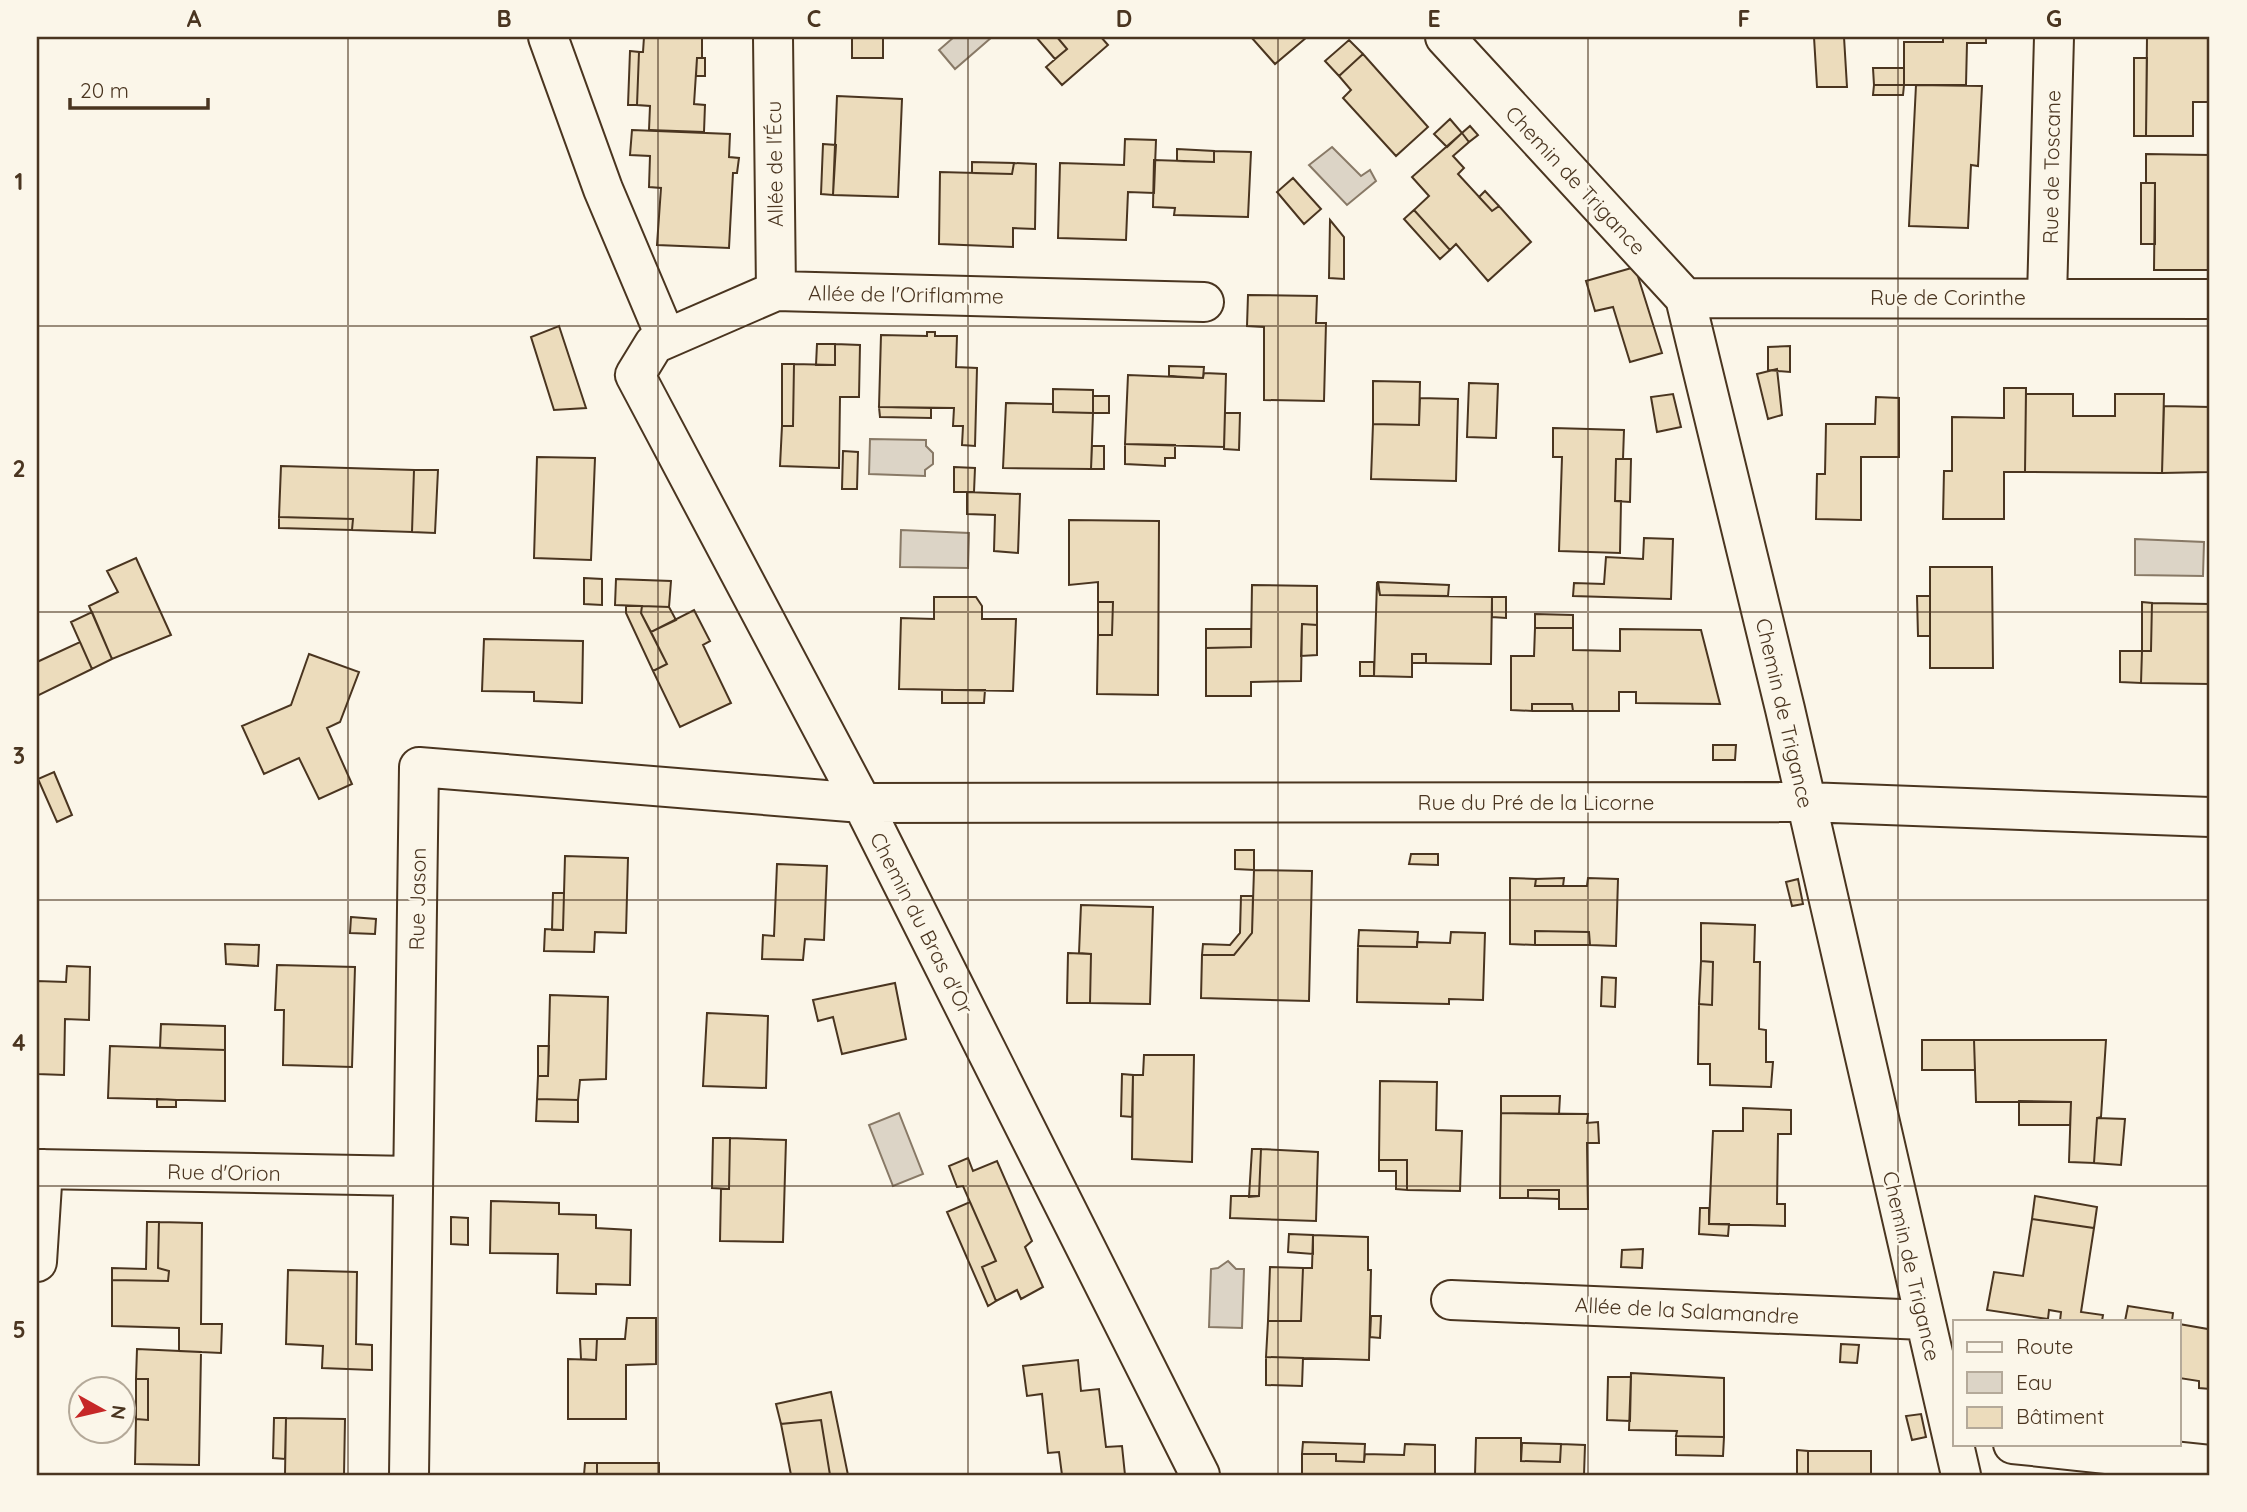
<svg xmlns="http://www.w3.org/2000/svg" width="2247" height="1512" font-family="Quicksand,sans-serif">
<style>
.water{fill:#dcd4c6;stroke:#887966;stroke-width:2}
.building{fill:#ecdcbc;stroke:#4a3520;stroke-width:2}
.lines{fill:none;stroke-linecap:round;stroke-linejoin:round}
.street-casing{stroke:#4a3520;stroke-width:42}
.street{stroke:#fbf6e9;stroke-width:38}
.grid{fill:none;stroke:#4a3520;stroke-width:2;stroke-opacity:0.55}
.labels{text-anchor:middle;dominant-baseline:central;stroke-width:5;stroke-linejoin:round;paint-order:stroke}
.street-label{font-size:21px;fill:#4a3520;stroke:#fbf6e9}
.neatline{fill:none;stroke:#4a3520;stroke-width:2.5}
.grid-label{font-size:23px;text-anchor:middle;font-weight:bold;fill:#4a3520}
</style>
<rect width="100%" height="100%" fill="#fbf6e9"/>
<path class="water" d="M954 37H992L955 69 939 50Z
M1332 147 1361 176 1370 170 1376 181 1347 205 1309 165Z
M870 439 926 440V446L933 453V464L925 470V476L869 474Z
M901 530 969 533 968 568 900 567Z
M2135 539 2204 542 2203 576 2135 575Z
M899 1113 923 1174 893 1186 869 1125Z
M1228 1261 1236 1269H1244L1242 1328 1209 1327 1211 1269 1218 1268Z"/>
<path class="building" d="M644 37H702V58H697L694 104 705 105 704 132 649 130 650 106 637 105 639 52H643Z
M852 37H883V58H852Z
M1036 37H1057L1067 49 1055 59Z
M1057 37H1101L1108 45 1062 85 1046 67 1067 49Z
M1251 37H1307L1275 64Z
M1814 37H1844L1847 87H1817Z
M1943 37H1986V43H1967L1966 85H1904V42H1943Z
M2147 37H2210V102H2193V136H2146Z
M1349 40 1363 54 1339 76 1325 61Z
M630 51 639 52 637 105H628Z
M1363 54 1428 127 1396 156 1343 98 1351 90 1339 76Z
M697 58H705V76H696Z
M2134 58H2147L2146 136H2134Z
M1873 68H1904V85H1874Z
M1874 85H1904L1903 95H1873Z
M1916 85 1982 86 1978 166 1971 165 1968 228 1909 226Z
M837 96 902 99 898 197 833 195Z
M1450 119 1462 133 1447 147 1434 134Z
M1470 126 1478 135 1469 142 1462 133Z
M632 130 730 134 729 157 739 158 737 173H733L729 248 657 245 661 188 649 187 650 156 630 155Z
M1462 133 1469 142 1453 156 1464 168 1458 174 1492 211 1499 206 1531 242 1488 281 1456 244 1450 250 1414 210 1429 196 1412 177Z
M1125 139 1156 140 1154 193 1128 192 1126 240 1058 238 1060 163 1124 165Z
M823 144 836 145 833 195 821 194Z
M1177 149 1214 151V162L1177 161Z
M1214 151 1251 152 1248 217 1174 215 1175 208 1153 207 1154 160 1214 162Z
M2146 154 2210 155V270H2154L2155 183H2146Z
M972 162 1014 163 1012 174 972 173Z
M1014 163 1036 164 1035 229 1013 228V247L939 244 940 172 1012 174Z
M1293 178 1321 209 1304 224 1277 192Z
M2141 183H2155V244H2141Z
M1485 191 1499 206 1492 211 1479 197Z
M1414 210 1450 250 1440 259 1404 219Z
M1330 220 1344 237V279L1329 278Z
M1635 267 1662 353 1630 362 1613 307 1595 311 1586 281Z
M1248 295 1317 296 1316 323H1326L1324 401 1264 400V327L1247 326Z
M559 326 586 408 554 410 531 337Z
M927 332H935V336H957L956 367 977 368 975 446 962 445 963 426H953L954 408 879 407 881 335 927 336Z
M817 344H835V365H816Z
M835 344 860 345 859 397H840L839 468 780 466 782 426H793L794 364 835 365Z
M1790 346V372L1768 370V347Z
M782 364H794L793 426H782Z
M1169 366 1204 367 1203 378 1169 376Z
M1777 369 1782 415 1768 419 1757 374Z
M1204 373 1226 374 1224 447 1125 444 1128 375 1203 378Z
M1373 381 1420 382 1419 425 1373 424Z
M1469 383 1498 384 1496 438 1467 437Z
M2004 388H2026L2025 472H2004V519H1943L1944 471H1952V417L2004 418Z
M1053 389 1093 390V413L1053 412Z
M1673 394 1681 427 1657 432 1651 397Z
M2026 394H2073V416H2115V394H2164L2162 473 2025 472Z
M1093 396H1109V413H1093Z
M1876 397 1899 398V457H1861V520L1816 519 1817 474H1825L1826 424H1875Z
M1420 398 1458 399 1456 481 1371 479 1373 424 1419 425Z
M1006 403 1053 404V412L1093 413 1091 469 1003 468Z
M2164 406 2210 407V472L2162 473Z
M879 407 931 408V418L880 417Z
M1225 413H1240L1239 450 1224 449Z
M1553 428 1624 430 1623 459H1616L1615 501H1621L1620 553 1559 551 1562 457H1553Z
M1125 444 1175 445V458H1165V466L1125 464Z
M1092 446H1104V469H1091Z
M843 451 858 452 857 489H842Z
M537 457 595 458 591 560 534 558Z
M1616 459H1631L1630 502 1615 501Z
M281 466 414 470 412 532 352 530 353 519 279 517Z
M954 467 975 468 974 492H954Z
M414 470H438L435 533 412 532Z
M967 492 1020 494 1018 553 994 551 995 515 967 514Z
M279 517 353 519 352 530 279 528Z
M1069 520 1159 521 1158 695 1097 694 1098 635H1112L1113 602H1098V582L1069 585Z
M1644 538 1673 539 1671 599 1573 596 1574 583 1604 584 1606 557 1643 559Z
M136 558 171 635 112 659 89 606 118 592 107 571Z
M1930 567H1992L1993 668H1930Z
M584 578 602 579V605L584 604Z
M616 579 671 581 669 607 615 605Z
M1377 582 1380 595 1492 597 1491 664 1426 663V654H1412V677L1374 676Z
M1378 582 1449 585 1448 596 1380 595Z
M1252 585 1317 586V625L1302 624 1301 681 1251 682V696H1206V648L1251 647Z
M1917 596H1930V636H1918Z
M934 597H976L982 606V619H1016L1013 691 899 689 901 618 934 619Z
M1492 597H1506V618L1492 617Z
M1098 602H1113L1112 635H1098Z
M2142 602 2152 603 2151 651H2142Z
M2152 603 2210 604V684L2141 683 2142 651H2151Z
M626 606H642L641 613 667 664 653 671 626 613Z
M642 606 669 607 676 620 651 632 641 613Z
M694 610 710 641 703 645 731 703 680 727 653 671 667 664 651 632Z
M92 612 112 659 92 669 71 622Z
M1535 614 1573 615V628H1535Z
M1302 624 1317 625V655L1301 656Z
M1535 628H1573V650L1620 651V629L1701 630 1720 704 1636 703V692H1619V711H1573L1572 704H1532V711L1511 710V656H1534Z
M1206 629H1251V647L1206 648Z
M484 639 583 641 582 703 534 701V692L482 691Z
M80 642 92 669 37 696V662Z
M2120 651H2142L2141 683 2120 682Z
M309 654 359 672 340 722 327 728 352 784 319 799 299 758 264 774 242 726 291 705Z
M1412 654H1426V663H1412Z
M1360 662H1374V676H1360Z
M942 690H985L984 703H942Z
M1532 704H1572L1573 711H1532Z
M1713 745H1736L1735 760H1713Z
M54 772 72 815 57 822 38 779Z
M1235 850H1254V870L1235 869Z
M1411 854H1438V865L1409 864Z
M565 856 628 858 626 933 595 932 594 952 544 951 545 929 563 930Z
M777 864 827 866 824 940 805 939 803 960 762 959 763 935 774 936Z
M1254 870 1312 871 1309 1001 1201 998 1202 955H1234L1252 933Z
M1510 878 1536 879 1535 886H1587L1588 878 1618 879 1616 946 1590 945 1589 932 1535 931V945L1510 944Z
M1564 878 1563 886H1535L1536 879Z
M1798 879 1803 904 1792 906 1786 882Z
M553 893H564L563 930H552Z
M1241 896H1253L1252 933 1234 955H1202L1203 944 1230 945 1240 933Z
M1081 905 1153 907 1150 1004 1090 1003 1091 954 1079 953Z
M351 917 376 919 375 934 350 933Z
M1701 923 1755 925 1754 962H1760L1759 1029 1766 1030V1062H1773L1771 1087 1710 1085V1064H1698L1699 1004 1712 1005 1713 962 1701 961Z
M1359 930 1418 932 1417 947 1358 946Z
M1535 931 1589 932 1590 945H1535Z
M1451 932 1485 933 1483 1000 1449 999V1004L1357 1002 1358 946 1417 947V942L1450 943Z
M225 944 259 945 258 966 226 964Z
M1068 953 1091 954 1090 1003H1067Z
M1701 961 1713 962 1712 1005 1699 1004Z
M277 965 355 967 352 1067 283 1065 284 1010H275Z
M67 966 90 967 89 1020 65 1019 64 1075 37 1074V981L66 982Z
M1602 977 1616 978 1615 1007 1601 1006Z
M895 983 906 1039 842 1054 833 1017 818 1021 813 1000Z
M550 995 608 997 606 1079 580 1080 578 1100 537 1099 538 1076H548Z
M707 1013 768 1016 766 1088 703 1086Z
M161 1024 225 1026V1050L160 1048Z
M1922 1040H1974L1975 1070H1922Z
M1974 1040H2106L2101 1117 2097 1118 2094 1163 2069 1162 2071 1102H1976Z
M110 1046 225 1050V1101L108 1098Z
M538 1046H549L548 1076H538Z
M1144 1055H1194L1192 1162 1132 1159 1133 1075H1143Z
M1122 1074 1133 1075 1132 1117 1121 1116Z
M1380 1081 1437 1082 1436 1130 1462 1131 1460 1191 1407 1190V1160H1379Z
M1501 1096H1560L1559 1114 1501 1113Z
M157 1099 176 1100V1107H157Z
M537 1099 578 1100V1122L536 1121Z
M2019 1101 2071 1102 2070 1125H2019Z
M1743 1108 1791 1110V1134H1778L1777 1204H1785V1226L1709 1224 1713 1131H1743Z
M1501 1113 1588 1114 1587 1123 1598 1122 1599 1143H1587L1588 1209H1559V1190H1528V1198H1500Z
M2097 1118 2125 1119 2121 1165 2094 1163Z
M713 1138H730L729 1189 712 1188Z
M730 1138 786 1140 783 1242 720 1241 721 1189H729Z
M1252 1149H1261L1259 1196 1249 1197Z
M1261 1149 1318 1152 1316 1221 1230 1218 1231 1196H1259Z
M968 1158 973 1171 997 1161 1032 1241 1025 1247 1043 1287 1021 1299 1017 1290 996 1301 982 1267 996 1261 963 1186 957 1187 949 1166Z
M1379 1160H1407V1190L1396 1189V1171H1379Z
M1528 1190H1559V1199L1528 1198Z
M2035 1196 2097 1207 2094 1228 2032 1219Z
M491 1201 559 1203V1214L596 1215V1228L631 1230 630 1285 596 1284V1294L557 1293 558 1254 490 1253Z
M970 1202 996 1261 982 1267 996 1301 988 1306 947 1212Z
M1700 1208H1709V1224H1729L1728 1236 1699 1234Z
M451 1217 468 1218V1245L451 1244Z
M2032 1219 2094 1228 2081 1312 2103 1315 2102 1321H2060L2061 1312 2049 1310 2048 1319 1987 1310 1994 1272 2023 1276Z
M147 1222H159L158 1268 169 1271 168 1281 112 1280V1268L146 1269Z
M159 1222 202 1223 201 1324H222L221 1353 179 1351V1328L112 1326V1280L168 1281 169 1271 158 1268Z
M1289 1234 1313 1235V1254L1288 1252Z
M1313 1235 1368 1237V1270H1371L1369 1360 1266 1357 1268 1321H1301L1303 1268H1312Z
M1643 1249 1642 1268 1621 1267 1622 1250Z
M1270 1267 1303 1268 1301 1321H1268Z
M288 1270 357 1272 356 1344 372 1345V1370L322 1368 323 1346 286 1344Z
M2128 1306 2173 1313 2172 1321H2125Z
M2210 1314V1389L2199 1388V1381L2179 1378V1324L2208 1329Z
M1371 1316H1381L1380 1338 1370 1337Z
M627 1318H656V1364L626 1365V1419H568V1359L596 1360 597 1339H625Z
M580 1339H597L596 1360 581 1359Z
M1841 1344 1859 1345 1857 1363 1840 1362Z
M137 1349 201 1352 199 1465 135 1464 136 1419 148 1420V1379H136Z
M1266 1357 1303 1358 1302 1386 1266 1385Z
M1078 1360 1081 1391 1099 1389 1106 1447 1122 1446 1125 1475H1062L1059 1452 1048 1453 1042 1394 1027 1396 1023 1366Z
M1631 1373 1724 1378V1437L1676 1436 1677 1431 1629 1430Z
M1608 1377H1631L1630 1421 1607 1420Z
M136 1379H148V1420L136 1419Z
M831 1392 848 1475H830L821 1420 781 1424 776 1404Z
M1921 1414 1926 1437 1912 1440 1906 1416Z
M274 1418H286L285 1459 273 1458Z
M286 1418 345 1419 344 1475H285Z
M821 1420 830 1475H791L781 1424Z
M1676 1436 1724 1437 1723 1456 1676 1455Z
M1476 1438H1521V1461L1560 1462 1561 1444 1585 1445 1584 1475H1475Z
M1303 1442 1365 1444 1364 1462 1336 1461V1454H1302Z
M1522 1443 1561 1444 1560 1462 1521 1461Z
M1405 1444 1435 1445V1475H1302V1454H1336V1461L1364 1462 1365 1454 1404 1455Z
M1797 1450 1808 1451V1475H1797Z
M1808 1451H1871V1475H1808Z
M585 1463H597V1475H584Z
M597 1463H659V1475H597Z"/>
<g class="lines">
<g class="street-casing">
<path id="street" d="M548 37 603 189 666 338
M773 37 776 291
M1445 37 1685 298 1785 709 1961 1475
M2047 297 2054 37
M1685 298 2210 299
M37 1169 412 1176
M37 1262 43 1169
M1451 1300 1924 1320
M2013 1444 2210 1465
M409 1475 419 767 862 803 1806 802 2210 817
M1200 1475 862 803 635 375 654 344 776 291 1204 302"/>
</g>
<use href="#street" class="street"/>
</g>
<path class="grid" d="M348 37V1475M658 37V1475M968 37V1475M1278 37V1475M1588 37V1475M1898 37V1475M37 326H2210M37 612H2210M37 900H2210M37 1186H2210"/>
<g class="labels">
<g class="street-label">
<text transform="translate(774 164) rotate(-91)">Allée de l'Écu</text>
<text transform="translate(2051 167) rotate(-89)">Rue de Toscane</text>
<text transform="translate(1576 180) rotate(47)">Chemin de Trigance</text>
<text transform="translate(906 294) rotate(1)">Allée de l'Oriflamme</text>
<text x="1948" y="297">Rue de Corinthe</text>
<text transform="translate(1785 713) rotate(77)">Chemin de Trigance</text>
<text x="1536" y="802">Rue du Pré de la Licorne</text>
<text transform="translate(417 899) rotate(-89)">Rue Jason</text>
<text transform="translate(922 923) rotate(63)">Chemin du Bras d'Or</text>
<text transform="translate(224 1172) rotate(1)">Rue d'Orion</text>
<text transform="translate(1912 1266) rotate(77)">Chemin de Trigance</text>
<text transform="translate(1687 1310) rotate(3)">Allée de la Salamandre</text>
</g>
</g>
<rect width="2247" height="1512" fill="none" stroke="#fbf6e9" stroke-width="77"/>
<rect x="1953" y="1320" width="228" height="126" fill="#fbf6e9" stroke="#b4a999" stroke-width="2"/>
<rect x="1967" y="1342" width="35" height="10" fill="#fbf6e9" stroke="#b4a999" stroke-width="2"/>
<text x="2016" y="1354" font-size="21" fill="#4a3520">Route</text>
<rect x="1967" y="1372" width="35" height="21" fill="#dcd4c6" stroke="#b4a999" stroke-width="2"/>
<text x="2016" y="1390" font-size="21" fill="#4a3520">Eau</text>
<rect x="1967" y="1407" width="35" height="21" fill="#ecdcbc" stroke="#b4a999" stroke-width="2"/>
<text x="2016" y="1424" font-size="21" fill="#4a3520">Bâtiment</text>
<g transform="translate(102 1410) rotate(98)"><circle r="33" fill="#fbf6e9" stroke="#b4a999" stroke-width="2"/>
<path d="M0-5L12 26L0 18L-12 26Z" fill="#c62828"/>
<text y="-10" font-size="19" font-weight="bold" text-anchor="middle" fill="#4a3520">N</text>
</g>
<path d="M70 98v10h138v-10" fill="none" stroke="#4a3520" stroke-width="3.5"/>
<text x="80" y="98" font-size="21" fill="#4a3520" stroke="#fbf6e9" stroke-width="5" paint-order="stroke">20 m</text>
<rect x="38" y="38" width="2170" height="1436" class="neatline"/>
<g class="grid-label">
<text x="194" y="27">A</text>
<text x="504" y="27">B</text>
<text x="814" y="27">C</text>
<text x="1124" y="27">D</text>
<text x="1434" y="27">E</text>
<text x="1744" y="27">F</text>
<text x="2054" y="27">G</text>
<text x="19" y="190">1</text>
<text x="19" y="477">2</text>
<text x="19" y="764">3</text>
<text x="19" y="1051">4</text>
<text x="19" y="1338">5</text>
</g>
</svg>
